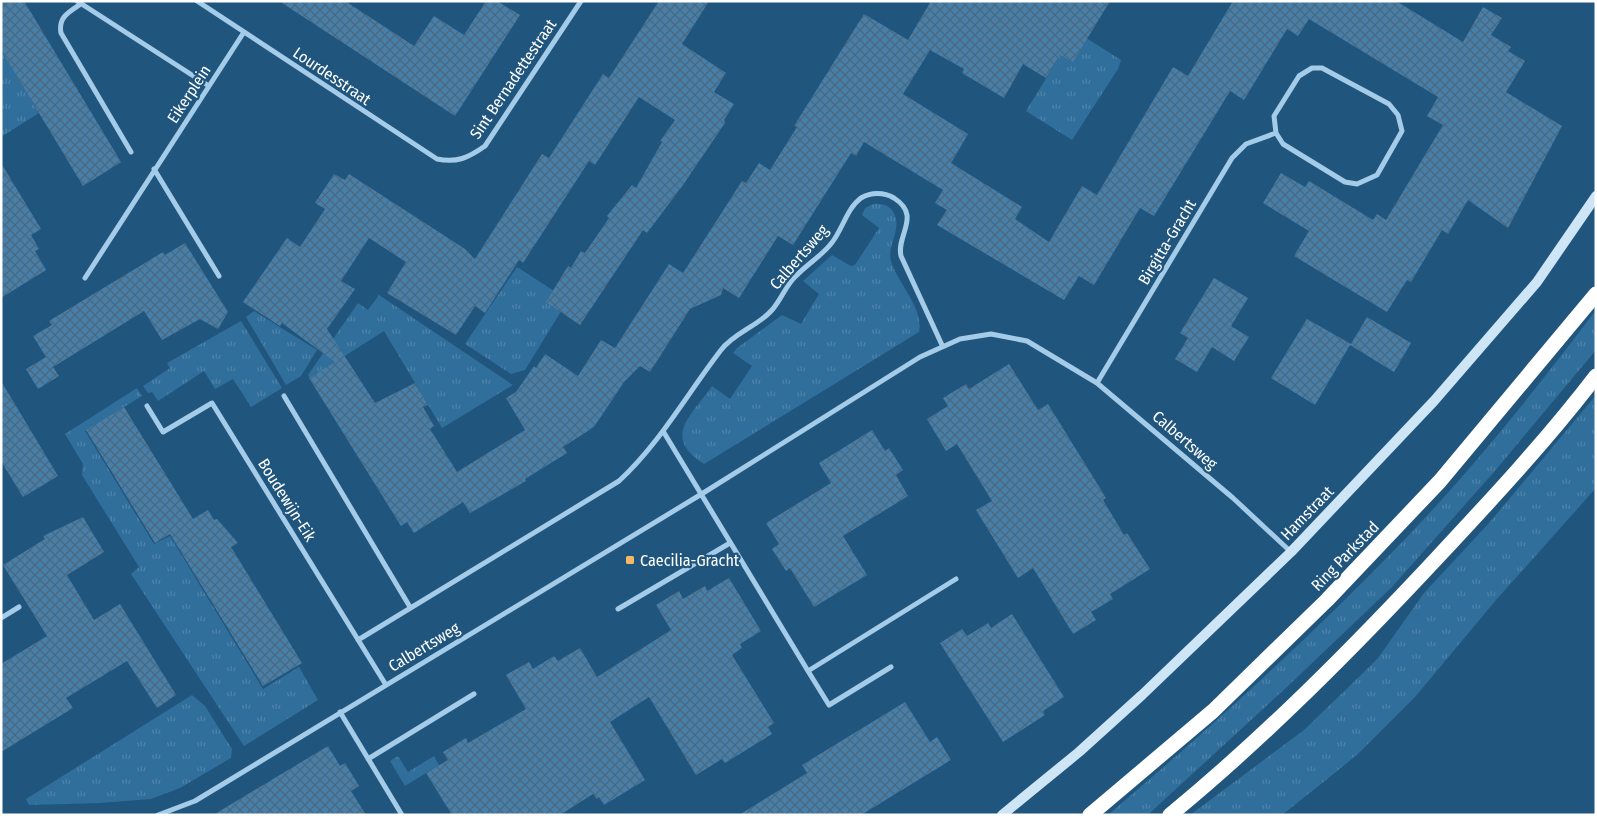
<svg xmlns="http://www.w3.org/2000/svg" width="1597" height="816" font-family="'Fira Sans Condensed',sans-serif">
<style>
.grass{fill:url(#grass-tufts)}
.building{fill:url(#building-cross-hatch)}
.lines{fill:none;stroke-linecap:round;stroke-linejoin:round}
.street{stroke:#a4cbe7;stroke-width:5}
.secondary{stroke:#cee5f6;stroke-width:10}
.highway{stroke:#fff;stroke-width:15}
.poi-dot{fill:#f5b864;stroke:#20557e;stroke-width:2}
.labels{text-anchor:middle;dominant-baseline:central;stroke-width:4.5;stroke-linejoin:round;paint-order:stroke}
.street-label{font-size:16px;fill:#fff;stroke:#20557e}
.poi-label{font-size:16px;fill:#fff;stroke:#20557e;text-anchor:start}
</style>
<defs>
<pattern id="grass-tufts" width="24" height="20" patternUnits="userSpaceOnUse" patternTransform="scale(1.25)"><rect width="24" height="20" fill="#306e9b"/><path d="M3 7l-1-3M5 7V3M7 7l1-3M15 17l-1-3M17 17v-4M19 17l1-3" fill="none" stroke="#4f84aa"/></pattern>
<pattern id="building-cross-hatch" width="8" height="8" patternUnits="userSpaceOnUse" patternTransform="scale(1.25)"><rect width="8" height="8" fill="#487fa8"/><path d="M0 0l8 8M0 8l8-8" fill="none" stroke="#4a687f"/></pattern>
</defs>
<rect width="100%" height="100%" fill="#20557e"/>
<path class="grass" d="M1075 31 1121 60 1118 69 1072 140 1026 111Z
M1 50 39 113 1 137Z
M873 204C883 203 892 206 895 216 901 231 887 245 891 261 898 284 924 308 919 332L704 464C661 437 692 415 712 386L730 399 752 366 733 353 737 348 782 315 801 324 819 294 803 281 832 255 851 266 855 265 879 228 862 215 865 208Z
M517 267 568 300 525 370 511 374 465 344Z
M379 295 513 385 442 428 384 331 310 378 308 375 358 303 368 310Z
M1596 310V350L1494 472 1392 587 1288 686 1151 812 1148 815H1108C1212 726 1313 635 1407 537 1475 466 1537 388 1596 310Z
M254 311 317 350 301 376 286 385 246 317Z
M241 321 282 388 251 407 233 379 215 389 204 371 158 401 152 392 148 393 143 386 170 368 167 363Z
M137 388 142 396 85 431 154 544 170 536 263 689 299 667 318 700 244 746 131 574 139 567 82 475 83 464 65 434Z
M1596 395V488L1496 600 1415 697 1359 753 1331 776 1282 815H1190L1304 730 1364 672 1378 658 1424 593 1489 523Z
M192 695 205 706 232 749 231 758 180 788 151 799 100 803 29 805 26 799Z
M398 756 408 772 434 756 439 765 405 786 390 761Z"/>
<path class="building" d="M1 1H24L121 162 83 186 1 50Z
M279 1H345L414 46 434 16 464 35 486 1H497L520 15 455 116Z
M659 1H709L682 44 726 73 714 92 734 104 724 120 725 123 683 185 647 233 643 230 580 325 546 302 568 266 571 268 581 251 585 253 609 218 607 216 632 185 636 188 662 142 660 141 675 120 639 97 595 165 589 161 523 263 519 260 485 313 475 306 456 335 387 293 406 262 369 238 341 281 355 289 327 329 375 403 415 383 428 405 423 407 434 426 430 429 457 472 525 430 506 398 516 392 534 366 536 368 545 354 578 376 601 340 615 348 669 264 683 273 742 181 746 183 759 163 770 170 797 127 794 126 864 14 908 40 931 1H1110L1073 62 1060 55 1046 78 1023 64 1004 98 962 73 964 69 930 50 903 94 968 134 951 163 1022 207 1015 219 1049 242 1082 186 1097 195 1173 67 1188 76 1233 1H1396L1463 42 1483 7 1502 18 1491 35 1511 47 1508 51 1525 61 1506 92 1562 126 1508 228 1468 200 1448 234 1442 230 1411 282 1407 280 1387 312 1294 256 1309 231 1263 203 1281 173 1305 187 1309 181 1373 220 1377 214 1386 220 1443 125 1427 116 1438 97 1309 19 1298 36 1287 29 1244 100 1230 91 1154 216 1140 208 1094 285 1079 276 1064 300 937 225 947 210 935 203 943 190 864 142 856 156 851 153 793 245 778 236 739 298 723 288 721 295 690 309 650 372 640 366 624 382 594 427 563 447 567 453 525 479 526 481 470 513 463 502 414 533 407 522 401 526 309 378 335 362 282 323 280 326 243 302 287 238 300 247 325 209 315 203 334 174 345 180 349 174 465 249 475 259 542 154 549 158 603 74 609 78Z
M1 163 41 229 31 235 39 249 35 251 46 270 1 298Z
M185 243 228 312 218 329 200 319 162 340 144 311 53 367 59 376 38 389 26 369 46 357 33 336 52 325 49 321 163 252 165 255Z
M1214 278 1248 298 1231 326 1249 337 1234 361 1212 347 1197 372 1175 359 1188 338 1180 333Z
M1367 317 1411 343 1394 372 1350 345 1315 405 1271 378 1307 319 1351 344Z
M1009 364 1038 410 1048 404 1106 498 1103 500 1124 535 1127 533 1150 569 1110 594 1113 599 1091 612 1096 620 1073 634 1033 568 1018 578 976 510 992 501 957 444 946 451 927 419 948 406 943 398 966 384 969 389Z
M1 381 58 476 23 497 1 461Z
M124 407 193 519 208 510 214 520 217 519 238 543 231 547 302 663 263 686 170 534 155 543 86 430Z
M872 430 885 451 889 448 903 470 896 475 908 496 843 536 867 575 814 607 790 568 786 571 772 549 779 544 766 523 831 483 819 463Z
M83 517 104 552 67 575 94 620 120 604 176 695 157 708 127 661 66 698 73 708 1 752V664L47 636 3 565 45 539 43 536Z
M729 578 761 631 740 644 742 648 732 655 774 723 768 727 772 734 725 763 722 759 696 775 649 697 610 722 645 780 604 805 599 797 597 799 593 794 560 815H452L426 773 448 760 443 752 466 738 468 743 526 709 506 675 529 662 533 669 554 656 558 661 580 648 597 677 671 630 656 605 679 591 683 599 705 586 707 591Z
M1012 614 1064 697 1043 711 1045 715 1003 742 940 643 962 629 967 636 988 623 991 628Z
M905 702 930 742 937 737 951 760 861 815H739L807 773 802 765Z
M328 746 340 766 345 763 359 786 351 791 366 815H213Z"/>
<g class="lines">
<path class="street" d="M77 1 209 86
M197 1 437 159C457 163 468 158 485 146L581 1
M81 4C69 12 58 17 61 33L131 152
M154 169 219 276
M85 278 244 32
M1097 383 1232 158 1246 144 1276 133 1283 144 1345 182 1357 184 1377 175 1402 131 1398 115 1389 104 1322 68H1312L1299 76 1274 116 1276 133
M284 396 410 607
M147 406 163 432 212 403 386 685
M663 431 808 671 956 579
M618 609 730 543
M1 618 19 607
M358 640 619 481C660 443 687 394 721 350 734 333 758 326 772 310 781 300 786 285 796 276 806 265 820 257 830 245 842 232 846 209 861 198 871 192 884 192 894 198 922 216 896 235 901 256L942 345
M808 671 829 705 891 667
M340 712 402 815
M368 759 474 694
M158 815 195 801 700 495 920 357 960 339 991 334 1027 341 1097 383 1233 498 1291 552"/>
<path class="secondary" d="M1002 815 1079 752 1142 695 1291 552 1434 401 1537 282 1596 196"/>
<path class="highway" d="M1090 815 1213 711 1327 600 1440 481 1596 294
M1170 815C1265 737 1353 648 1437 558 1492 499 1547 440 1596 376"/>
</g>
<rect class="poi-dot" x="625" y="555" width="10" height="10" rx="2.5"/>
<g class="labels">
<g class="street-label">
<text transform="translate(332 76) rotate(34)">Lourdesstraat</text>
<text transform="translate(513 79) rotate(-56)">Sint Bernadettestraat</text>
<text transform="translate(189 94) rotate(-57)">Eikerplein</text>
<text transform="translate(1167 242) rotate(-59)">Birgitta-Gracht</text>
<text transform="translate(799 257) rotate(-49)">Calbertsweg</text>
<text transform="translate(1185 440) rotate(41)">Calbertsweg</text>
<text transform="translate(287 500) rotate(58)">Boudewijn-Eik</text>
<text transform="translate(1307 513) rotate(-46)">Hamstraat</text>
<text transform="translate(1345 556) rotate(-46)">Ring Parkstad</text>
<text transform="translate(424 647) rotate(-31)">Calbertsweg</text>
</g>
<g class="poi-label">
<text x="640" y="560">Caecilia-Gracht</text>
</g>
</g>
<rect width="1597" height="816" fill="none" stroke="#ffffff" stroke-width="5"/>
</svg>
